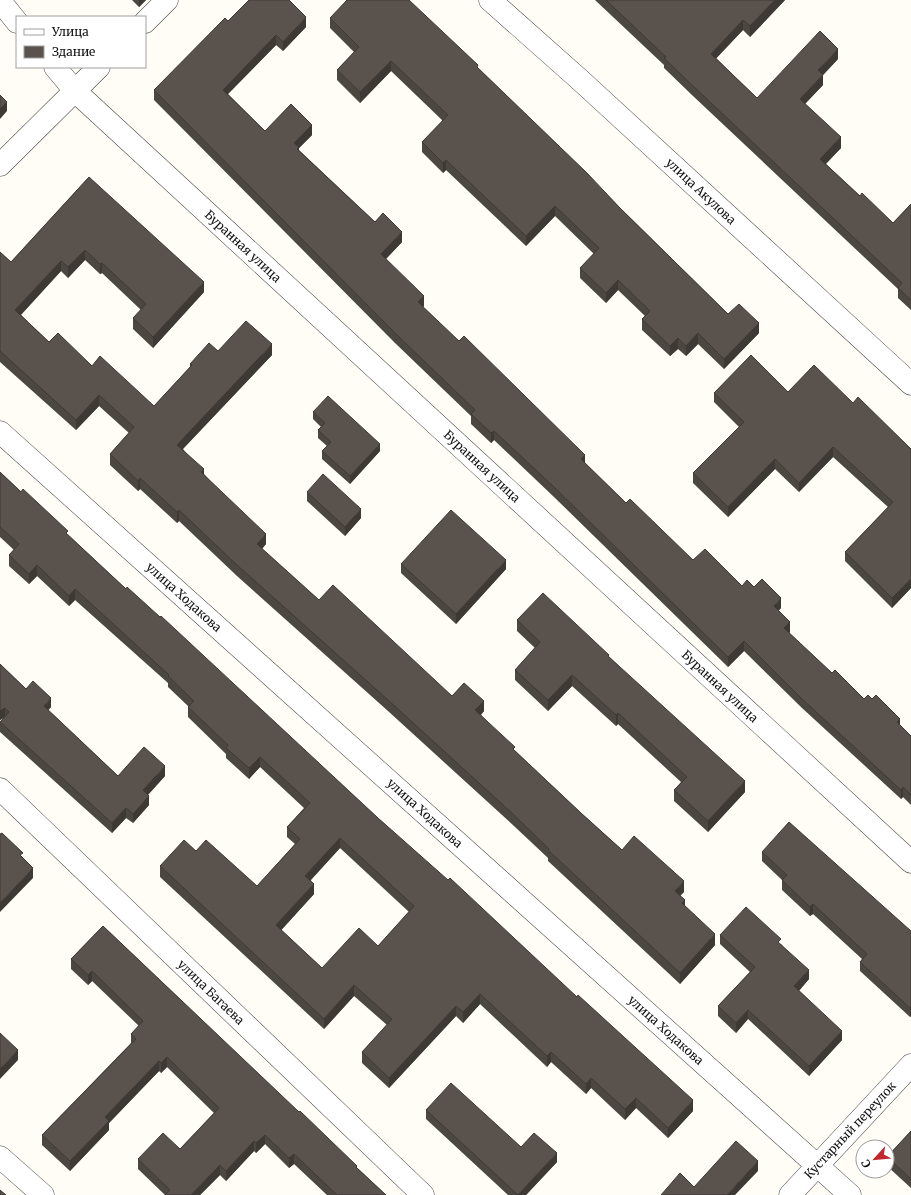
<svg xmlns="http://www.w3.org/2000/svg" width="911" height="1195" font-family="Merriweather,serif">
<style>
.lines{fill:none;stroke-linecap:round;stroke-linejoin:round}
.minor-casing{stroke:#444;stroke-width:23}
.minor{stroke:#fff;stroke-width:22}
.wall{fill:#4d4742;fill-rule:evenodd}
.shaded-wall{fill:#3f3936}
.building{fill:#5a524d;stroke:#3f3936;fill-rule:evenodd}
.labels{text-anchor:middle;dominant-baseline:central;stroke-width:4;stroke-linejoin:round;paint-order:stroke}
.street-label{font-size:12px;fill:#111;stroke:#fff}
</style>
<rect width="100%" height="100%" fill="#fffdf5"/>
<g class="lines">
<g class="minor-casing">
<path id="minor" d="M490 0 579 79 911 384
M0 1 17 22
M145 22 167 0
M55 67 75 91 911 862
M0 165 99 67
M0 432 850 1195
M0 789 423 1195
M0 1157 43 1195
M790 1195 911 1065"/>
</g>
<use href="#minor" class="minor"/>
</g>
<path class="wall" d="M132 0H146L139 7Z
M595 0H785L750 37 743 30 716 58 757 98 838 59 823 75V85L805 104 841 148 826 164 860 196 893 223 911 204V310L898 298V289L693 96 664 68V65Z
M330 18 478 68 728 314 759 333 724 369 698 344 686 356 678 349 670 356 642 330V319L645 316 618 290 606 303 580 278V268L594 254 555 216 526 246 446 170 443 173 422 152V142L443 121 391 71 360 103 337 80V70L354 52 330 28Z
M228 21 306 27 283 51 276 45 228 94 265 131 312 135 299 148V150L375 222 402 242 386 259 424 306 423 307 626 503 693 560 742 586 754 587 781 608 778 611 790 632 789 633 832 673 864 699 900 725 911 736V805L903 797 901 799 802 708 744 651 728 667 554 497 494 440 491 443 471 424V416L395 343 154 100V90Z
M89 177 204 292 153 348 133 329V318L141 310 102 273 100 274 85 260 68 278 61 271 21 315 49 342 92 366 154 406 190 367V364L218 351 272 355 183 449 204 474 266 544 262 549 319 600 452 696 484 711 481 715 515 751 581 813 622 850 684 892 680 895 685 906 715 945 680 984 548 861V858L514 826 388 711 237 576 179 521 177 523 140 489 138 491 110 465V454L129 433 99 406 76 430 0 362V252L11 262Z
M788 392 853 403 911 449V588L892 608 845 561V552L888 507 833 457 799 492 775 469 728 517 693 483V473L739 427 714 402V393Z
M313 412 380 451 350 484 322 459V451L327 446 318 438V430L321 427 313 419Z
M0 472 68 535 126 589 378 818 693 1111 668 1138 636 1108 625 1120 591 1088 586 1094 551 1062 547 1067 480 1004 463 1023 456 1016 389 1088 362 1063V1052L387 1025 354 996 324 1029 160 877V866L196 851 257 886 295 844 287 837V827L304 808 260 767 249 779 226 758V754L188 717V706L168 687V683L75 600 69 606 37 576 29 584 9 566V555L14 550 0 537ZM340 848 409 912 378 946 322 968 281 930 314 894 311 880Z
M307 492 361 518 345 536 307 501Z
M401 564 506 569 456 624 401 573Z
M517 620 609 657 745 792 708 832 674 801V790L681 782 618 724 616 726 572 686 548 711 515 680V670L535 648 517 631Z
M0 664 26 689 51 707 48 710 118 776H165L148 795 149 805 133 823 126 818 112 833 0 732V722L5 717 0 720Z
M762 852 911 931V1016L910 1017 860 971V962L862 959 813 914 810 916 782 890V880L762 861Z
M103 926 357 1168 386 1195H327L294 1164 289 1168 265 1144 256 1153 254 1151 226 1181 220 1175 200 1195H165L138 1169V1159L180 1149 214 1113 167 1067 161 1073 159 1071 109 1123V1130L70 1171 42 1145V1135L131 1043V1034L139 1026 92 981 88 985 71 969V959Z
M720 935 781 944 809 979 799 991 842 1040 809 1076 748 1019 736 1033 718 1016V1006L750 972 720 944Z
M426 1110 521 1147 557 1162 526 1195H508L426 1119Z
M911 1131V1188L887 1166V1157Z"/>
<path class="shaded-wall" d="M139 0H146L139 7Z
M775 0H785L750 37V26Z
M306 17V27L283 51V42Z
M743 20V30L711 64V54Z
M276 35V45L223 99V90Z
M838 49V59L823 75V85L800 109V99L818 70Z
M391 61V71L360 103V92Z
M7 102V111L0 119V109Z
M312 125V135L299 148V157L294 143Z
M841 137V148L820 169V159Z
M446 160V170L443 173V163Z
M555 206V216L526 246V236Z
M402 232V242L381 264V254Z
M85 250V260L68 278V267Z
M61 261V271L15 321V310Z
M102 263V273L100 274V264Z
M618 280V290L606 303V293Z
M204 282V292L153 348V337Z
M424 296V306L418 312V302Z
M759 323V333L724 369V359Z
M698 333V344L686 356V346Z
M678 338V349L670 356V346Z
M272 344V355L177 455V445Z
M99 395V406L76 430V420Z
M494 431V440L491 443V433Z
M380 444V451L350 484V476Z
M833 447V457L799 492V483Z
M585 455V465L581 459Z
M775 459V469L728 517V507Z
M204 469V479L201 472Z
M140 478V489L138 491V481Z
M361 509V518L345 536V527Z
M179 510V521L177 523V512Z
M266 534V544L257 554V544Z
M506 560V569L456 624V614Z
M37 565V576L29 584V574Z
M911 579V588L892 608V598Z
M75 589V600L69 606V596Z
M781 598V608L774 616V606Z
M790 622V632L784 638V628Z
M744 641V651L728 667V657Z
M572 675V686L548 711V700Z
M51 698V707L44 715V706Z
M484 701V711L475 721V710Z
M5 708V717L0 720V711Z
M618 713V724L616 726V715Z
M900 719V728L897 722Z
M260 757V767L249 779V768Z
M165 766V776L143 800V790Z
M745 781V792L708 832V821Z
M903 787V797L901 799V790Z
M149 796V805L133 823V814Z
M126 808V818L112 833V823Z
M340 838V848L305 886V876Z
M33 868V878L0 912V903Z
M684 881V892L675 901V891Z
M314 884V894L276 936V925Z
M685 900V910L682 903Z
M813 904V914L810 916V907Z
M715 934V945L680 984V973Z
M809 970V979L794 996V986Z
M92 971V981L88 985V975Z
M354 985V996L324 1029V1019Z
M480 994V1004L463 1023V1012Z
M456 1006V1016L389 1088V1078Z
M911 1007V1016L910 1017V1008Z
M748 1010V1019L736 1033V1023Z
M842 1031V1040L809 1076V1066Z
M18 1050V1060L0 1079V1069Z
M551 1052V1062L547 1067V1056Z
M167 1057V1067L161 1073V1063Z
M159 1061V1071L109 1123V1130L70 1171V1161L105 1117Z
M591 1078V1088L586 1094V1084Z
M636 1098V1108L625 1120V1109Z
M693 1100V1111L668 1138V1128Z
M265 1135V1144L256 1153V1143Z
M254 1141V1151L226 1181V1171Z
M557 1153V1162L526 1195H518Z
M294 1154V1164L289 1168V1158Z
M758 1161V1171L735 1195H727Z
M220 1165V1175L200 1195H191Z"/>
<path class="building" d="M249 0H289L306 17 283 42 276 35 223 90 265 131 291 104 312 125 294 143 299 147 297 149 375 222 383 213 402 232 381 254 424 296 418 302 459 341 464 336 585 455 581 459 626 503 630 499 693 560 705 549 742 586 747 580 754 587 762 579 781 598 774 606 790 622 784 628 832 673 835 670 864 699 868 695 872 699 876 695 900 719 897 722 911 736V795L903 787 901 790 802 699 744 641 728 657 554 487 494 431 491 433 471 414 475 410 395 333 154 90 225 18 228 21Z
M347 0H409L478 65 477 67 587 173 620 208 728 314 739 304 759 323 724 359 698 333 686 346 678 338 670 346 642 319 650 311 618 280 606 293 580 268 599 248 555 206 526 236 446 160 443 163 422 142 448 115 391 61 360 92 337 70 359 47 330 18Z
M606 0H775L750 26 743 20 711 54 757 98 820 31 838 49 818 70 823 75 800 99 841 137 820 159 860 196 862 193 893 223 911 204V300L898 288 902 283 693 86 664 58 666 57Z
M0 95 7 102 0 109Z
M89 177 204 282 153 337 133 318 146 304 102 263 100 264 85 250 68 267 61 261 15 310 49 342 58 333 92 366 100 356 154 406 192 365 190 364 209 343 218 351 246 321 272 344 177 445 204 469 201 472 266 534 257 544 319 600 333 585 452 696 464 683 484 701 475 710 515 747 513 749 581 813 622 850 634 836 684 881 675 891 685 900 682 903 715 934 680 973 548 850 549 849 514 815 388 700 237 565 179 510 177 512 140 478 138 481 110 454 134 427 99 395 76 420 0 351V252L11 262Z
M751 355 788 392 814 365 853 403 858 397 911 449V579L892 598 845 552 893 502 833 447 799 483 775 459 728 507 693 473 744 422 714 393Z
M328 396 380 444 350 476 322 451 331 442 318 430 325 423 313 412Z
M0 472 21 492 23 489 68 531 66 533 126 589 127 587 160 617 161 616 378 818 448 880 450 878 577 997 578 995 693 1100 668 1128 636 1098 625 1109 591 1078 586 1084 551 1052 547 1056 480 994 463 1012 456 1006 389 1078 362 1052 392 1019 354 985 324 1019 160 866 184 840 196 851 206 840 257 886 300 839 287 827 310 803 260 757 249 768 226 748 228 745 188 707 194 701 168 676 169 675 75 589 69 596 37 565 29 574 9 555 19 544 0 527ZM340 838 414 906 378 946 359 928 322 968 276 925 314 884 305 876Z
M323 474 361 509 345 527 307 492Z
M451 510 506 560 456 614 401 564Z
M543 593 609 655 608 656 745 781 708 821 674 790 687 777 618 713 616 715 572 675 548 700 515 670 540 642 517 620Z
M0 664 26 689 33 681 51 698 44 706 118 776 144 747 165 766 143 790 149 796 133 814 126 808 112 823 0 722 9 712 5 708 0 711Z
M789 822 911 931V1007L910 1008 860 962 867 954 813 904 810 907 782 880 787 875 762 852Z
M2 833 23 853 20 855 33 868 0 903V834Z
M746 907 781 939 778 942 809 970 794 986 842 1031 809 1066 748 1010 736 1023 718 1006 755 967 720 935Z
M103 926 299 1112 300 1111 357 1166 356 1167 386 1195H337L294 1154 289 1158 265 1135 256 1143 254 1141 226 1171 220 1165 191 1195H165L170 1190 138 1159 163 1133 180 1149 219 1108 167 1057 161 1063 159 1061 105 1117 109 1121 70 1161 42 1135 136 1039 131 1034 143 1021 92 971 88 975 71 959Z
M0 1033 18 1050 0 1069Z
M451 1083 521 1147 534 1133 557 1153 518 1195 426 1110Z
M911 1131V1179L887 1157Z
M736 1141 758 1161 727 1195H661L680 1173 694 1187Z
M0 1190 6 1195H0Z"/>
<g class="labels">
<g class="street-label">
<text transform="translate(701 191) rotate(43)">улица Акулова</text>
<text transform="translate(243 246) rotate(43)">Буранная улица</text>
<text transform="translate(482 466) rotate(43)">Буранная улица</text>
<text transform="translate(184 597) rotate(42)">улица Ходакова</text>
<text transform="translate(720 686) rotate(43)">Буранная улица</text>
<text transform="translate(425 813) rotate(42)">улица Ходакова</text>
<text transform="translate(211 992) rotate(44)">улица Багаева</text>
<text transform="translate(666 1030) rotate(42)">улица Ходакова</text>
<text transform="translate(850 1130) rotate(-47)">Кустарный переулок</text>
</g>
</g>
<rect x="16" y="16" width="130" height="52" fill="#ffffff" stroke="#a0a0a0"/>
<rect x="24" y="29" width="20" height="6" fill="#ffffff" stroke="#a0a0a0"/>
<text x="52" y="36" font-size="12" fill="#111111">Улица</text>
<rect x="24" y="46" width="20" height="12" fill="#5a524d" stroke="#a0a0a0"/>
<text x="52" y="56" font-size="12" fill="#111111">Здание</text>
<g transform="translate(875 1159) rotate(243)"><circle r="19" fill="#ffffff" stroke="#a0a0a0"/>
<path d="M0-3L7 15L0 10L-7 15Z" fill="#c4262e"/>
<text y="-6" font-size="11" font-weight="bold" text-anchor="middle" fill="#111111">С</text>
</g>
</svg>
